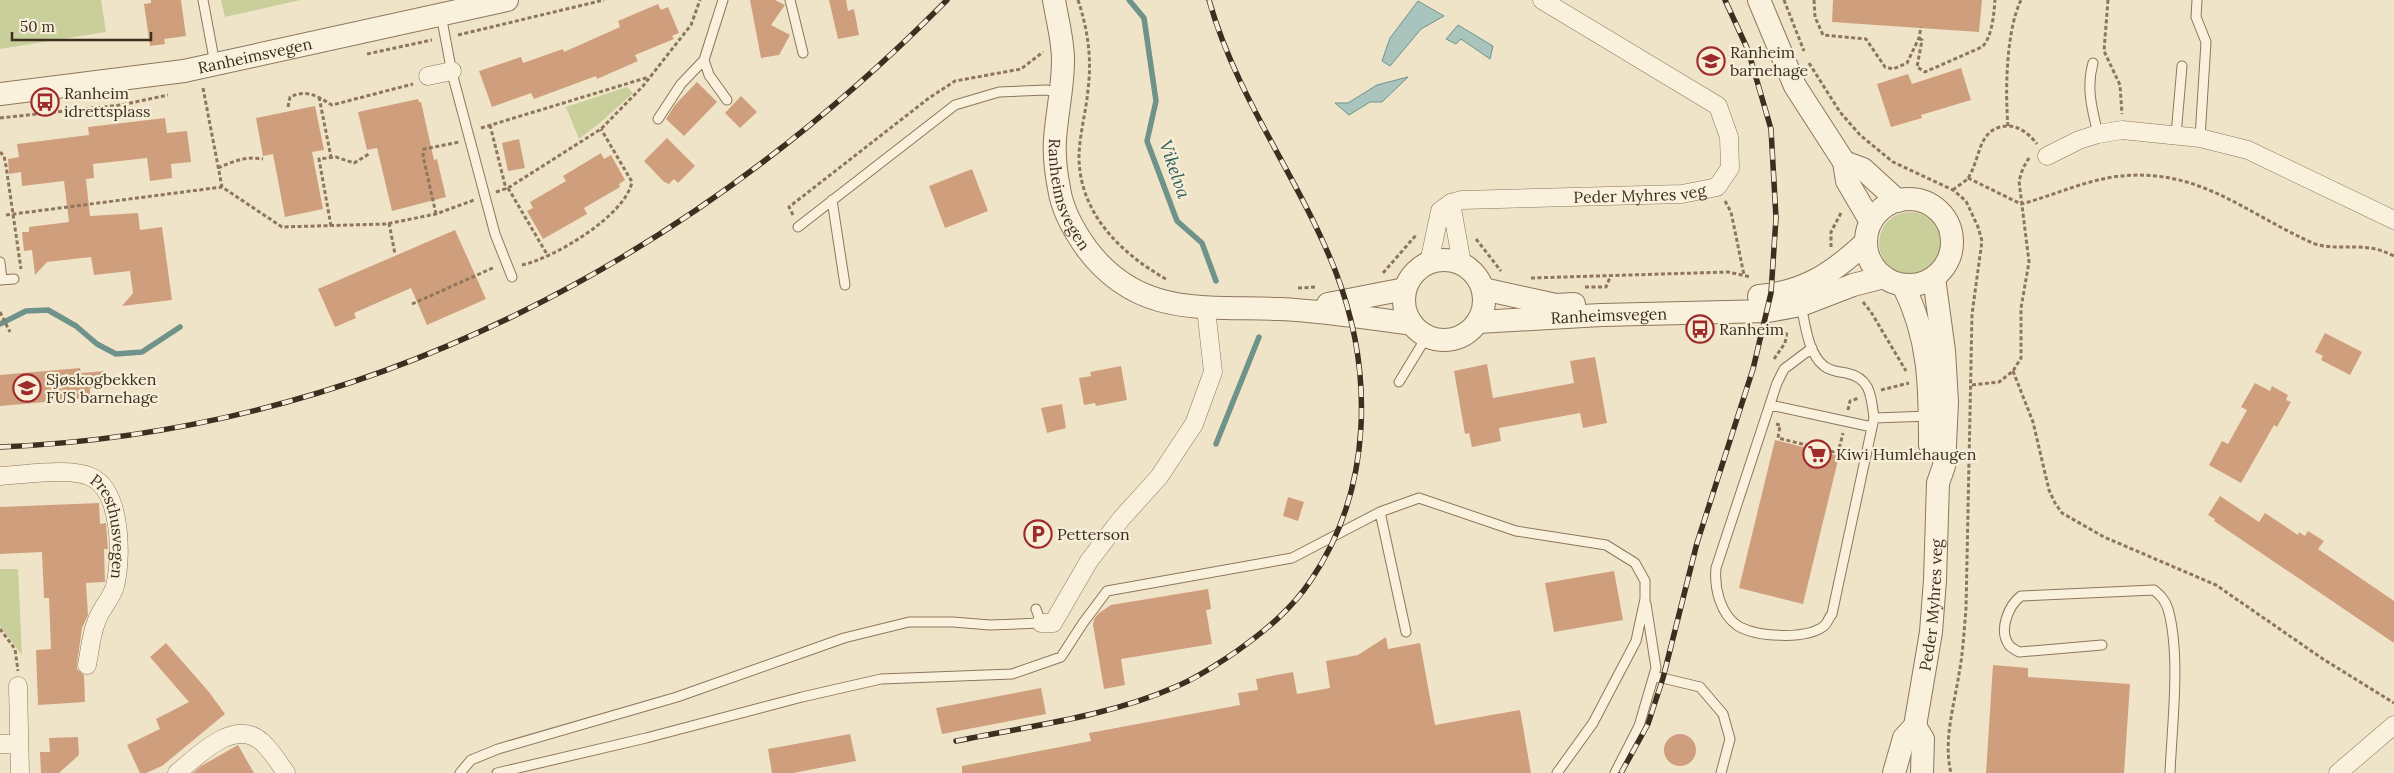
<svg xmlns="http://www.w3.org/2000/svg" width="2394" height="773" font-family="Lora,serif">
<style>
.green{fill:#c9cf9b}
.water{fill:#a9c4bc;stroke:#6f938a}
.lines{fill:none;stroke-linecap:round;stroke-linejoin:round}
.stream{stroke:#6f938a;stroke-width:5.5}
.building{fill:#cf9f7d}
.service-casing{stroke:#8d765c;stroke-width:11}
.minor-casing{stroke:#8d765c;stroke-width:19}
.tertiary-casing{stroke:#8d765c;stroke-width:24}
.path{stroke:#8d765c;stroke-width:3;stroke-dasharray:4 2.5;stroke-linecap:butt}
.service{stroke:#faf1dc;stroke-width:9}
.minor{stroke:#faf1dc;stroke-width:18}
.tertiary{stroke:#faf1dc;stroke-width:22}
.rail-casing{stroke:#3d2e20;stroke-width:5.5}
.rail{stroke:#f7eed8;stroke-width:4;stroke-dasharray:11;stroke-linecap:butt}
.labels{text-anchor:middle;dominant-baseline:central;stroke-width:4.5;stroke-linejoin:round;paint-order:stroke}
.poi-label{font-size:16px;fill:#3d2e20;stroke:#f7eed8;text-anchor:start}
.street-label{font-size:16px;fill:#3d2e20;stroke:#f7eed8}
.water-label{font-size:18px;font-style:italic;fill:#2f5d5a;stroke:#f7eed8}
</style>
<rect width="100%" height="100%" fill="#f0e4c8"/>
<path class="green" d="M0 0H101L106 32 0 49Z
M221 0H300L225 17Z
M627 87 633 93 601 122 579 139 566 107Z
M1879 243a31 31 0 1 1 62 0a31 31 0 1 1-62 0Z
M0 569H18L22 655 0 626Z"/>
<path class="water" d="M1418 1 1444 16 1421 29 1390 66 1382 61 1390 38Z
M1458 25 1493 46 1490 59 1461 39 1456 44 1446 39Z
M1408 77 1382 102H1370L1349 115 1335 103H1348L1377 85Z"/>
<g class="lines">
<path class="stream" d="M1129 0 1144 18 1156 101 1147 141 1177 221 1202 243 1216 281
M0 324 26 311 48 310 76 326 97 344 116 354 142 352 180 327
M1216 444 1259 337"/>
</g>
<path class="building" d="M151 0H181L186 36 164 39 165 44 150 46 144 4 151 3Z
M750 0H775L785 5 771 25 790 35 779 55 761 58Z
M829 0H846L848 11 854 9 859 35 838 39Z
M1833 0H1982L1979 32 1832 22Z
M658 4 661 10 668 7 679 33 672 36 674 39 635 55 638 61 597 79 596 76 534 99 531 93 492 107 479 71 521 57 523 63 563 49 564 52 620 27 618 21Z
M1961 68 1971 100 1921 115 1922 118 1891 127 1877 84 1908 74 1912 84Z
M697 82 717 102 684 136 666 119 675 105Z
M741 96 757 112 740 128 725 113Z
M418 99 419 102H421L434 160 437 159 446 197 392 211 377 148 367 150 358 112Z
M315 106 324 150 312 152 323 209 285 217 273 154 263 156 256 118Z
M165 118 167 133 187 131 191 162 171 164 172 178 150 181 147 158 93 164 94 178 86 179 90 216 138 213 140 230 162 227 172 300 122 306 133 293 130 271 94 275 91 257 47 262 35 275 32 250 24 251 22 232H29V227L69 222 64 181 22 186 21 172 9 174 8 159 19 157 17 144 89 135 88 127Z
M667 138 695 166 678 183 674 179 669 184 664 182 644 161Z
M519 139 525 168 508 171 502 143Z
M601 153 604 159 611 155 625 180 619 184 620 187 584 208 587 214 543 239 527 211 533 208 530 202 566 181 563 176Z
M972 169 988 211 945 228 929 186Z
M455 230 486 299 427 325 411 288 354 313 356 318 335 327 318 289Z
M2325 333 2362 352 2350 375 2321 360 2323 356 2315 352Z
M1595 357 1607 423 1583 428 1580 413 1499 428 1501 441 1472 447 1469 433 1465 434 1454 371 1487 364 1493 398 1574 383 1570 361Z
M1121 366 1127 400 1096 406 1095 403 1084 405 1079 378 1091 376 1090 372Z
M80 368 81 373 105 371 106 387 90 388V398L0 406V375Z
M2255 383 2270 391 2272 386 2288 395 2286 400 2291 402 2277 427 2274 425 2241 483 2209 465 2222 441 2228 444 2247 410 2241 407Z
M1062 404 1066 428 1047 433 1041 408Z
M1775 440 1839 456 1803 604 1739 588Z
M2220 496 2259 522 2265 513 2298 535 2299 532 2305 536 2308 531 2324 541 2318 549 2394 601V643L2214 521 2215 519 2208 515Z
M1288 497 1304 502 1298 521 1283 516Z
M99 503 100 524 106 523 108 549H104L105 582 86 583 88 615 82 628 77 664V669L84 675 85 702 38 705 36 650 51 649 49 598H44L42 552 0 554V507Z
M1614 571 1623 620 1554 632 1545 583Z
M1208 589 1211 609 1206 610 1212 644 1121 659 1125 685 1104 689 1093 625 1094 619 1099 613 1111 605Z
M1386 637 1388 649 1420 643 1435 725 1520 710 1531 773H962V766L1091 741 1089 733 1240 705 1238 693 1258 690 1256 679 1293 672 1297 694 1330 688 1326 661 1358 655Z
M166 643 209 692 225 714 162 766 146 773H140L127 745 160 729 156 719 189 702 150 657Z
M1993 665 2028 668V677L2130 684 2124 773H1986Z
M1041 688 1046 714 942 734 936 708Z
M1664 750a16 16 0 1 1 32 0a16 16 0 1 1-32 0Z
M850 734 856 761 793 773H772L768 749Z
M78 737 79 755 59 773H41L40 752H50L49 738Z
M238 745 254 773H193L201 766Z"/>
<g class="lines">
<g class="service-casing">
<path id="service" d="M203 0 215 64
M723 0 704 60 709 75 727 100
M790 0 803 53
M2197 0 2196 17 2206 42 2200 138
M441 15 452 73 495 234 512 277
M2093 63C2086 88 2092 109 2098 134
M658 119 681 84 704 60
M2176 135 2182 66
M832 200 845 285
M798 227 955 105 999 92 1046 90 1059 92
M0 262 2 280
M0 280 14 279
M1801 305C1805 323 1808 354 1824 366 1830 371 1839 372 1846 373 1871 378 1871 396 1874 418L1832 614C1829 617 1827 624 1824 626 1806 640 1757 637 1738 626 1720 614 1714 587 1716 568L1777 383 1784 369 1812 348
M1399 382 1427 336
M1770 405 1872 427
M1874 418 1930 416
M1380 512 1406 632
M2102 645 2019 652C2016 650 2011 648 2009 645 1998 630 2009 605 2021 596L2154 590C2161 596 2165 600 2168 609 2181 655 2172 724 2170 773
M1654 676 1700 687 1723 714 1730 739 1721 773
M460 773 471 760 498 749 677 697 844 638 909 622H953L990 625 1041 623 1036 609
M497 773 646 738 802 697 881 679 1012 674 1061 657 1083 623 1107 591 1292 558 1380 512 1419 498 1516 531 1606 545 1635 563 1645 581V599L1636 641 1593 723 1557 773
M1615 773 1639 726 1656 668 1646 604"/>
</g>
<g class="minor-casing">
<g id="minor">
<path d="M428 76 452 71"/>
<path d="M2047 156 2079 140 2098 134 2122 130 2200 138 2248 150 2394 220"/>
<path d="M1451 203 1462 264"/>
<path id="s1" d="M1429 263 1440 211 1451 203 1462 200 1682 194 1717 187 1730 168 1729 137 1718 106 1542 0"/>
<path id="s2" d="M0 476C24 475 70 467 91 477 122 491 122 558 115 586 112 598 101 608 97 620 91 634 90 650 87 665"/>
<path d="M1041 623H1053L1089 561 1121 519 1159 477 1194 424 1213 372 1206 309"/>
<path d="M18 686 20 773"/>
<path d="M0 744H19"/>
<path d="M177 773C198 756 234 717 262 742 271 750 279 763 286 773"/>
<path d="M2338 773 2394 725"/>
</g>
</g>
<g class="tertiary-casing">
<g id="tertiary">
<path id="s3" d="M1054 0C1057 19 1063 40 1063 60 1063 87 1057 112 1055 139 1054 154 1056 173 1059 188 1062 210 1074 231 1087 249 1139 318 1205 306 1280 309 1324 311 1368 318 1412 324"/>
<path d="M1759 0 1795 86 1844 162 1847 181 1871 222"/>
<path id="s4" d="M0 94 184 71 507 0"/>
<path d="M1844 162 1863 169 1898 201"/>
<circle cx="1909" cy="242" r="43"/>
<circle cx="1444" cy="300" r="40"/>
<path d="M1903 285C1930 339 1930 386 1930 445"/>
<path d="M1483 289 1556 305 1574 304"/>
<path d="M1759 296C1805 292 1833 273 1866 242"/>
<path d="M1328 304 1405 289"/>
<path id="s5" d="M1478 322 1601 315 1768 311 1801 305 1853 285 1884 277"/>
<path d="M1915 726 1923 739 1922 773"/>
<path id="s6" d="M1894 773 1904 738 1915 726 1931 632 1935 580 1938 483 1944 466 1947 402 1944 351 1934 278"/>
</g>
</g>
<path class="path" d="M1078 0C1088 30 1092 59 1088 90 1086 111 1080 133 1079 154 1078 212 1120 253 1166 279
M1784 0 1804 51
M1814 0 1815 17 1823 35 1866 39 1885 67 1893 69 1907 63 1919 38 1921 27
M2108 0 2104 51 2120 85 2122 114
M458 35 604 0
M1919 38 1922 40 1917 67 1925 72 1982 47C1992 38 1994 13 1995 0
M367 54 432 40
M1809 63 1840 112 1860 135 1893 162 1953 190 1966 201 1978 227 1982 241 1972 314 1966 609C1964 631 1963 653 1959 674 1954 706 1943 741 1951 773
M203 88 222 187 282 227 386 224 436 214 474 200
M319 97 331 157
M288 107 290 97C307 89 317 96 332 105L413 84
M0 118 121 105 168 95
M490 125 506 189
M2008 126C2005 92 2006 31 2021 0
M481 128 649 77
M0 152 4 156 6 166 21 269
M218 168C233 161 247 156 263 159
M1968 178 2021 204C2052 196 2081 182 2113 177 2197 165 2244 213 2315 244 2344 252 2363 240 2394 256
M508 188 548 256
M1953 190C1957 186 1965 182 1968 178 1981 159 1977 127 2008 126 2020 126 2030 135 2037 144
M496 192 508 188 601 129 643 86 691 25 700 0
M1725 201 1731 212 1744 275
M436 214 423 156 424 149 459 142
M6 215 222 187
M793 215 789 207 929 98 955 81 1021 69 1043 52
M389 223 395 254
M331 226 319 159 336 157 354 163 369 154
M1476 239 1501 271
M1831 247V232L1842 211
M522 265C554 258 625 216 632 182L601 129
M1383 273 1417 234
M1531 278 1728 272 1751 277
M1585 287H1606L1611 275
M1298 288 1317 287
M1863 302 1871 312 1906 371
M412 304 495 267
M0 312 10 332
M1774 359 1785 343 1787 331
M2013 371 2033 422 2049 490 2055 503 2062 513 2104 537 2216 585 2323 659 2394 703
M1972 385 1999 382 2013 371 2021 358V308L2029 262 2019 181 2023 168 2029 158
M1881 390 1909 383
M1848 410 1850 401 1859 398
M1776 424 1780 425 1778 438 1838 453 1843 433
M0 629 15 649 18 671"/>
<use href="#service" class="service"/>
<use href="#minor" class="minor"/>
<use href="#tertiary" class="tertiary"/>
<g class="rail-casing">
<path id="rail" d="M0 447C368 432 691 259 947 0
M956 741C1029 726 1107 717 1175 687 1197 678 1218 664 1237 651 1265 631 1292 609 1311 580 1373 489 1374 370 1335 270 1298 176 1237 99 1209 0
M1621 773 1648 724 1663 678 1697 543 1753 369 1771 293 1776 218 1771 129 1748 50 1725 0"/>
</g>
<use href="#rail" class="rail"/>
</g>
<defs>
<g id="school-ring" transform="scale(1.4375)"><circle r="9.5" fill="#f7eed8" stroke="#9e2a2b" stroke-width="1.5"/><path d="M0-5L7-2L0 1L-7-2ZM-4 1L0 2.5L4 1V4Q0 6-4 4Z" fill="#9e2a2b"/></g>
<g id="bus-ring" transform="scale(1.4375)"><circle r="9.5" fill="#f7eed8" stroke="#9e2a2b" stroke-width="1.5"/><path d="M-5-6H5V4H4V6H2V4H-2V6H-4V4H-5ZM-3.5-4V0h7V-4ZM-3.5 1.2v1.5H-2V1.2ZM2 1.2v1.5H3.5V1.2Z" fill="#9e2a2b"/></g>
<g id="supermarket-ring" transform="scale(1.4375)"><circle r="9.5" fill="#f7eed8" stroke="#9e2a2b" stroke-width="1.5"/><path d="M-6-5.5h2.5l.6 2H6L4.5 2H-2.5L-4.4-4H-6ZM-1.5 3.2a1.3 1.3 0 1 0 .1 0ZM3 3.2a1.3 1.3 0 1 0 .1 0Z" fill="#9e2a2b"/></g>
<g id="parking-ring" transform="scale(1.4375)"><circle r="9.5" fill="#f7eed8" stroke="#9e2a2b" stroke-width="1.5"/><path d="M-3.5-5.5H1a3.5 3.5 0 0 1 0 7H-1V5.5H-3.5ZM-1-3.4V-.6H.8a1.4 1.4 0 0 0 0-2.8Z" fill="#9e2a2b"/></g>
</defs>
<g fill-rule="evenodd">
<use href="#school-ring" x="1711" y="61"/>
<use href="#bus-ring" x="45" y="102"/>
<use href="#bus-ring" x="1700" y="329"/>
<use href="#school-ring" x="27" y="388"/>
<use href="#supermarket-ring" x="1817" y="454"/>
<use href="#parking-ring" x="1038" y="534"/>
</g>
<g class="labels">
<g class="poi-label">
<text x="1730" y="52">Ranheim<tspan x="1730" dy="18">barnehage</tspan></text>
<text x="64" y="93">Ranheim<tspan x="64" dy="18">idrettsplass</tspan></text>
<text x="1719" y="329">Ranheim</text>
<text x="46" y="379">Sjøskogbekken<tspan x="46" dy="18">FUS barnehage</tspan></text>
<text x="1836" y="454">Kiwi Humlehaugen</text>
<text x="1057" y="534">Petterson</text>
</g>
<g class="street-label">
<text stroke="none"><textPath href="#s4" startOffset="258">Ranheimsvegen</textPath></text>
<text stroke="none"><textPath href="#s3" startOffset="198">Ranheimsvegen</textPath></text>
<text stroke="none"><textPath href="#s1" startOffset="256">Peder Myhres veg</textPath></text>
<text stroke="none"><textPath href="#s5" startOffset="131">Ranheimsvegen</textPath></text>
<text stroke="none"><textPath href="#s2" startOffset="148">Presthusvegen</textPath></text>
<text stroke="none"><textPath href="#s6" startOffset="175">Peder Myhres veg</textPath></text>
</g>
<g class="water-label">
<text transform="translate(1175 169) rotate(71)">Vikelva</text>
</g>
</g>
<path d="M12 32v8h139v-8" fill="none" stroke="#3d2e20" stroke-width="2.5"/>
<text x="20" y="32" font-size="15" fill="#3d2e20" stroke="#f7eed8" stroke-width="4" paint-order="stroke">50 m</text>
</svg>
